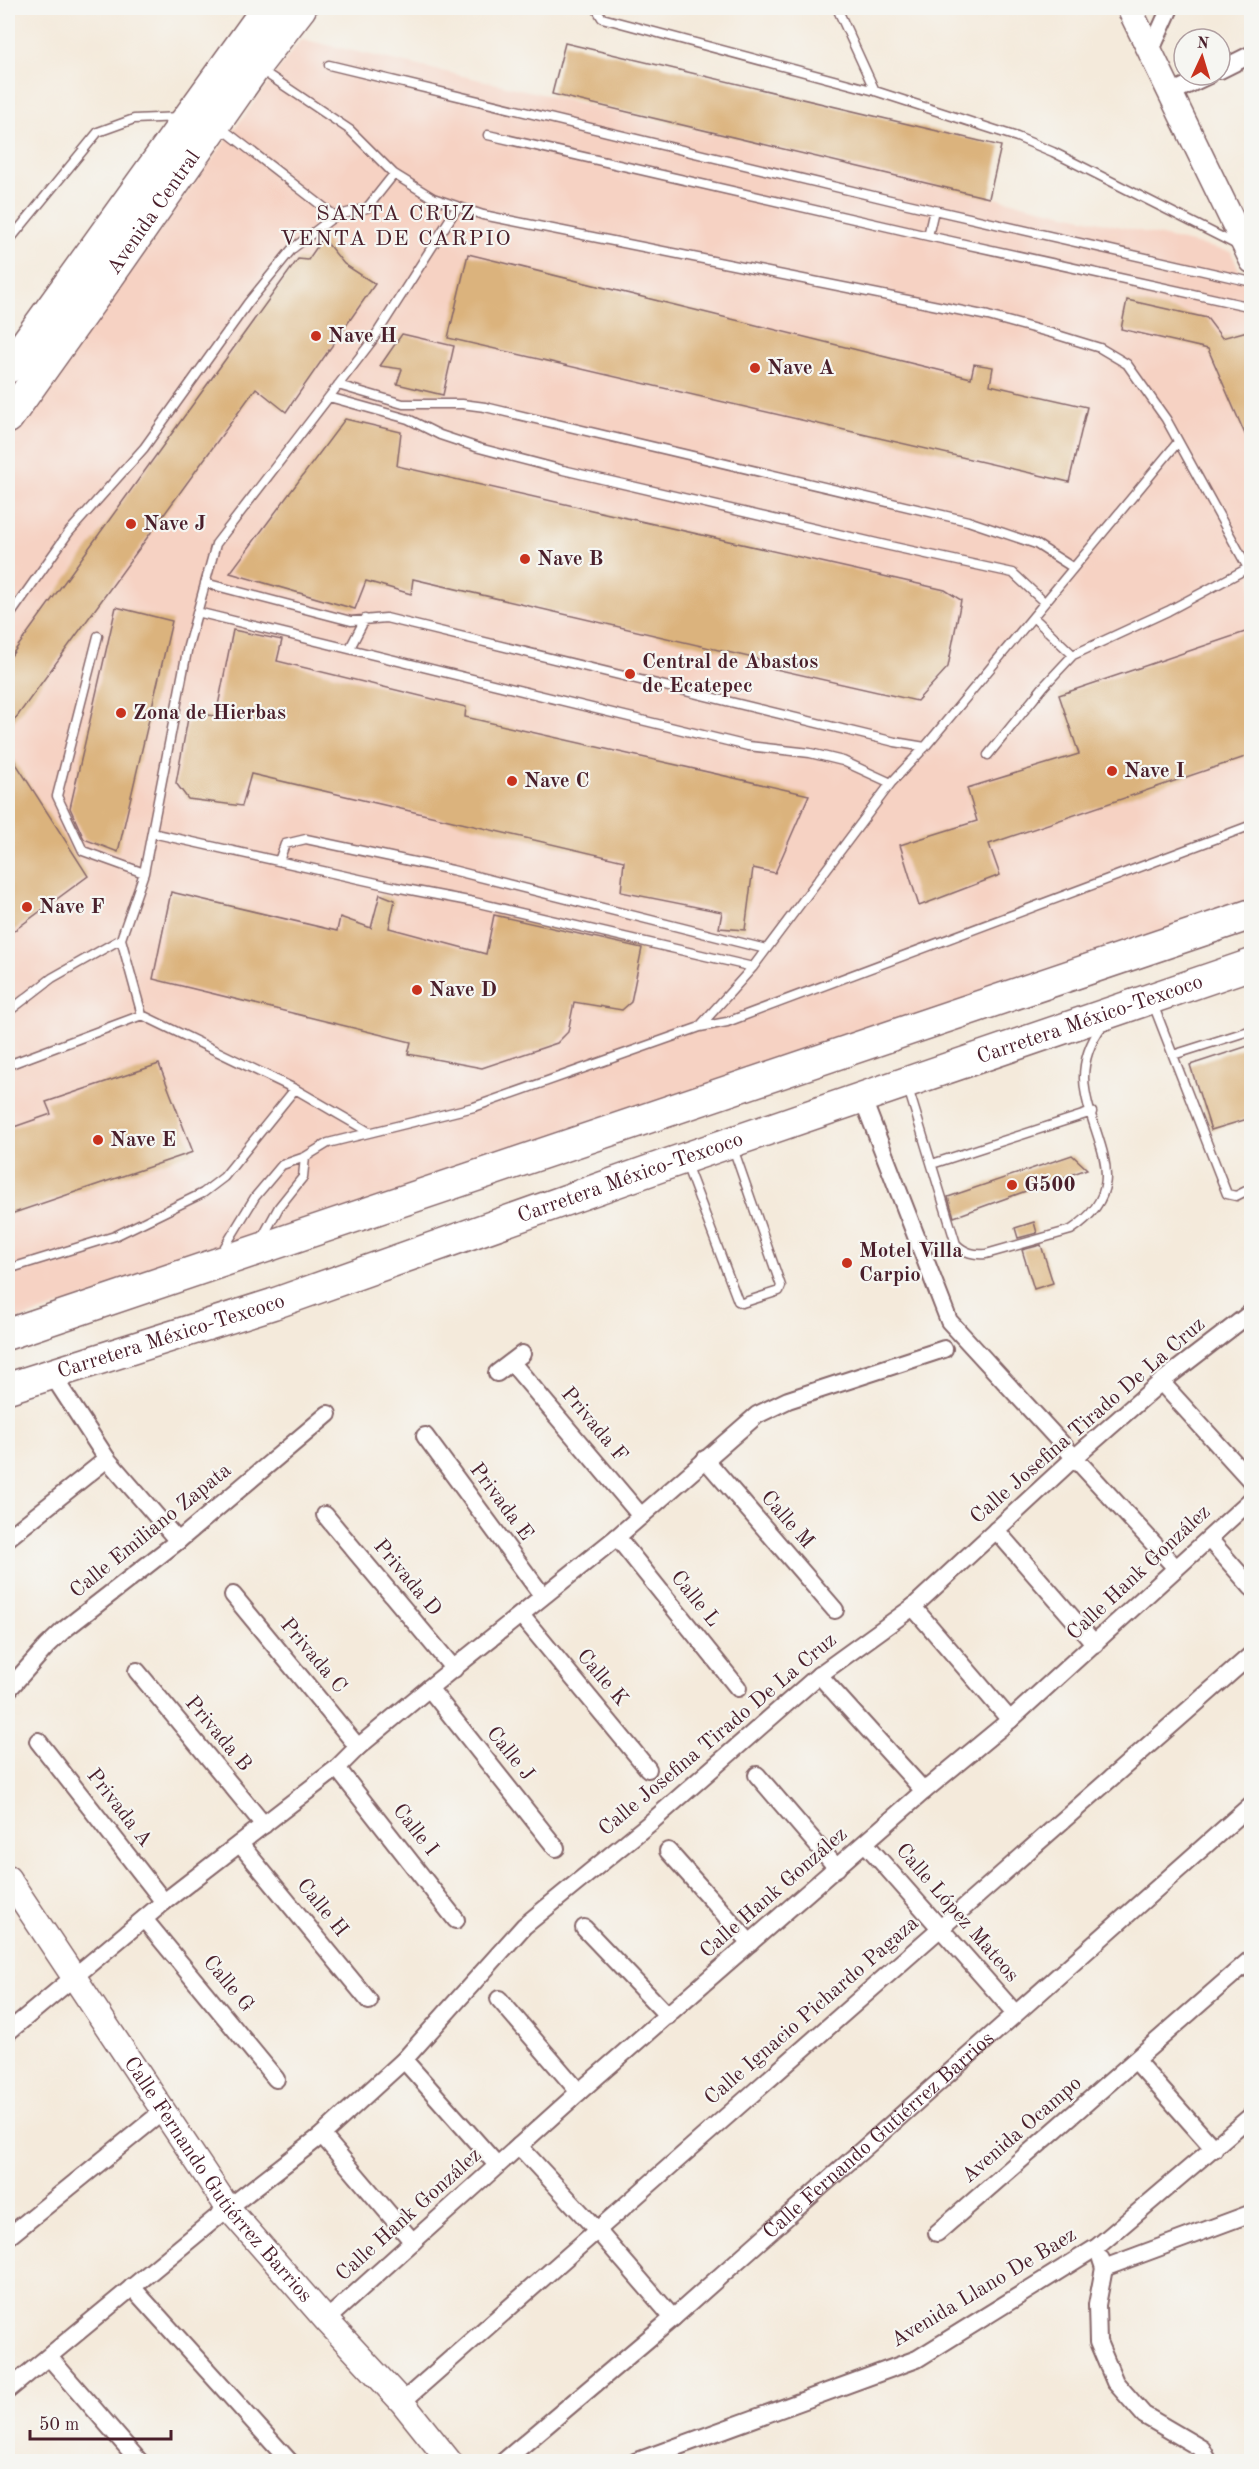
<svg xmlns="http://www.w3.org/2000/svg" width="1259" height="2469" font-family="'Old Standard TT',serif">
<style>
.built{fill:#f6d2c3}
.building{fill:#dbb37d}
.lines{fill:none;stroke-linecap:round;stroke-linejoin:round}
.lane-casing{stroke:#866669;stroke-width:11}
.street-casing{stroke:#866669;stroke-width:20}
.secondary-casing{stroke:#866669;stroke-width:27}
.highway-casing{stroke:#866669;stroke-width:33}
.lane{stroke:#fff;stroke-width:8}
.street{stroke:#fff;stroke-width:16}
.secondary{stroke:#fff;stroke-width:24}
.highway{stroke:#fff;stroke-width:30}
.poi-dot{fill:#c8321e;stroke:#f6f6f2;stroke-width:2}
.labels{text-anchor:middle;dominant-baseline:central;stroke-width:4.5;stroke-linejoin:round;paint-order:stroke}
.street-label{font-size:21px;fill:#4a1f2b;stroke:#f6f6f2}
.poi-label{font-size:21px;font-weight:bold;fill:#4a1f2b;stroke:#f6f6f2;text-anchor:start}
.neighbourhood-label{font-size:22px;letter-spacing:1.5px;fill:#4a1f2b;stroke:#f6f6f2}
</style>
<rect width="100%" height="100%" fill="#f6f6f2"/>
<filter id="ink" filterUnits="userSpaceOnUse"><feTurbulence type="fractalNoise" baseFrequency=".0167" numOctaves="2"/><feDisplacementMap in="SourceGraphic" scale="12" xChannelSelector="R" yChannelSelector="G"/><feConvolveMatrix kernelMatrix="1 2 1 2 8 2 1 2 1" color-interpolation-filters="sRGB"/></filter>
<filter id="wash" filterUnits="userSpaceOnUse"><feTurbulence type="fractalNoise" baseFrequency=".008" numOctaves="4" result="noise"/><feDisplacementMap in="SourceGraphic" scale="24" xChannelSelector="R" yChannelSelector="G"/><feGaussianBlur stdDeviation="1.35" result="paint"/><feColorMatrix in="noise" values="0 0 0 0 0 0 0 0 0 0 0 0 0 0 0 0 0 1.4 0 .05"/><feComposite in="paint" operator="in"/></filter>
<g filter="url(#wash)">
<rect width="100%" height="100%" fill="#f4eadb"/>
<path class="built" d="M301 39 1231 252 1252 298 1251 913 8 1323V436Z"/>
<g id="blocks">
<path class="building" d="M565 43 1001 146 989 198 552 94Z
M323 238 344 264 375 284 286 412 256 388 8 729V660L298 259 308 260Z
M468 254 971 378 974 364 993 367 990 385 1087 407 1069 482 448 338Z
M1127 300 1207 318 1222 338 1251 330V448L1208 349 1121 329Z
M402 334 454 346 443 395 397 384 402 369 380 366Z
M345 419 401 432 397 466 945 590 961 600 948 667 917 701 762 666V660L413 579 411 594 366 581 355 609 230 573Z
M116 607 172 621 118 852 84 839 70 808Z
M233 630 282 640 277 661 466 707 465 717 809 795 775 873 753 868 745 930 719 928 722 912 621 892 624 861 251 774 242 806 188 799 176 783 189 713 216 716Z
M1251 630V755L989 844 1000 875 919 906 900 845 977 821 967 788 1079 754 1059 695Z
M8 751 88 876 8 935Z
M171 892 337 931 340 917 371 928 380 894 395 900 389 928 486 954 494 915 642 948 631 1002 622 1010 574 1002 568 1032 557 1043 482 1068 408 1054 411 1042 153 979Z
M1251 1045V1118L1211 1130 1190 1065Z
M159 1064 193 1152 8 1215V1129L51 1114 46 1102Z
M1072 1155 1087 1169 954 1217 948 1197Z
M1034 1222 1037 1233 1018 1238 1015 1228Z
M1041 1245 1053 1283 1034 1289 1022 1250Z"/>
</g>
</g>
<g filter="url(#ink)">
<use href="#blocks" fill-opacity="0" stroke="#866669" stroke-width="1.5"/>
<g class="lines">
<g class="lane-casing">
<path id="lane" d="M596 8 602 18 875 91 1017 137 1053 152 1237 245
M837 8 875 91
M329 65 890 200 1252 282
M261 70 350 130 394 174 433 198 483 215 988 316 1051 333 1100 348 1127 364 1166 419 1248 568 1252 567
M219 126 335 216
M488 135 928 236 934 210
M928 236 1252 307
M8 242 98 132 134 119 181 117
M338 385 403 404H462L485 407 968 521 1036 544 1072 567
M329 397 408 419 440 435 479 448 563 470 885 545 1013 573 1044 602
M205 583 351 621 386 618 895 742 925 747
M197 612 748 746 810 753 843 761 891 783
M1033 617 1073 655
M8 618 69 532 144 448 248 303 292 249 335 216 367 208 394 174
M98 636 57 796 83 851 144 873
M350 648 365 619
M988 755 1044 686 1073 655 1168 611 1248 568
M152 833 395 887 474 902 753 967
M279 861 285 844 306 839 452 870 766 949
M1153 1004 1227 1194 1236 1196 1252 1188
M8 1012 52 978 121 939
M142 1015 121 939 144 873 188 646 216 544 372 341 457 208
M700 1026 753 967 891 783 925 747 1178 442
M1173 1055 1252 1030
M8 1065 142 1015 295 1089 369 1132
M908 1088 956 1244C965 1253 974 1255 986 1254L1071 1230C1140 1184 1086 1136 1084 1078 1084 1058 1091 1041 1102 1026
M686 1164 738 1301 742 1303 779 1291 781 1286 733 1148
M932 1164 1092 1112
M261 1240 279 1207 303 1177 305 1157
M221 1253 255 1197 282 1165 305 1157 328 1143 474 1107 700 1027 727 1022 1252 825
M8 1269 115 1236 203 1193 224 1177 295 1089"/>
</g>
<g class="street-casing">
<g id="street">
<path d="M1151 50 1170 8"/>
<path d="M1220 70 1252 54"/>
<path d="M1171 93 1209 75"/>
<path d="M862 1097 949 1321 1176 1568"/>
<path d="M512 1363 641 1516"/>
<path d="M51 1373 107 1459 178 1541"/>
<path d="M497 1373 522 1354"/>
<path d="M1161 1382 1252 1482"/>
<path d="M425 1436 542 1595"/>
<path d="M705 1459 835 1610"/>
<path d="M325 1515 454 1669"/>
<path d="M996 1530 1095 1644"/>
<path d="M617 1537 738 1688"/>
<path d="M8 1538 107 1459"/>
<path d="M1209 1539 1252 1588"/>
<path d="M233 1595 358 1747"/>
<path d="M913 1607 1010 1720"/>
<path d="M521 1615 648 1769"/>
<path d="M137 1671 264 1825"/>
<path d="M819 1675 924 1791"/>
<path d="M429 1688 556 1848"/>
<path d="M8 1690 47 1646 65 1629 178 1541 328 1414"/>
<path d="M38 1741 164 1902"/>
<path d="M337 1768 456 1920"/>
<path d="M757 1775 837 1868"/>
<path d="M865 1843 1015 2013"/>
<path d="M240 1844 369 2001"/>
<path d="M668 1851 750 1943"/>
<path d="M144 1919 276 2079"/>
<path d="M584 1928 668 2016"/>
<path d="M499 1999 579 2092"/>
<path d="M8 2032 164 1902 337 1768 358 1747 429 1688 617 1537 757 1415 788 1400 944 1349"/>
<path d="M404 2060 497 2165"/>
<path d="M1136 2061 1214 2149"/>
<path d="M322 2135 413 2242"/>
<path d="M519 2146 596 2229 673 2318"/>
<path d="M937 2233 1252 1958"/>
<path d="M8 2237 162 2112"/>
<path d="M1101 2259 1104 2268 1252 2213"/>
<path d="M1104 2268 1097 2305 1098 2342 1115 2382 1144 2415 1202 2449 1209 2462"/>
<path d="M132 2287 290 2462"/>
<path d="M326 2320 579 2092 924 1791 1010 1720 1252 1499"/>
<path d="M49 2357 140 2462"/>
<path d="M8 2390 228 2208 322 2135 404 2060 524 1926 650 1823 819 1675 913 1607 1073 1459 1161 1382 1252 1312"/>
<path d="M402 2402 1252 1654"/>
<path id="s1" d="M503 2462 673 2318 1252 1804"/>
<path d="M635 2462 917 2359 1097 2247 1252 2115"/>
</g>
</g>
<g class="secondary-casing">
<g id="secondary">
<path d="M1129 8 1252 261"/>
<path id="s2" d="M8 1878 228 2208 326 2320 402 2402 450 2462"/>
</g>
</g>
<g class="highway-casing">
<g id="highway">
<path d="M8 368 267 8"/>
<path id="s3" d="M8 418 110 275 256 66 301 8"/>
<path d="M8 1334 1252 914"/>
<path id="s4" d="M8 1388 273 1304 662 1166 1252 964"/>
</g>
</g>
<use href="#lane" class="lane"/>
<use href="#street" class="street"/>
<use href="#secondary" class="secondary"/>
<use href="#highway" class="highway"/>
</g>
</g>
<g class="poi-dot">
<circle cx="316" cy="336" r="6"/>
<circle cx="755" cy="368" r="6"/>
<circle cx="131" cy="524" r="6"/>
<circle cx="525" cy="559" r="6"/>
<circle cx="630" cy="674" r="6"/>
<circle cx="121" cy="713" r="6"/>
<circle cx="1112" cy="771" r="6"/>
<circle cx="512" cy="781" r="6"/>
<circle cx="27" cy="907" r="6"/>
<circle cx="417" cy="990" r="6"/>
<circle cx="98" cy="1140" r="6"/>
<circle cx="1012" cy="1185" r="6"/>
<circle cx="847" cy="1263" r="6"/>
</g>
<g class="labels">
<g class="street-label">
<text stroke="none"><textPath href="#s3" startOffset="252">Avenida Central</textPath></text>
<text stroke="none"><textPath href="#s4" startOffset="1143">Carretera México-Texcoco</textPath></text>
<text stroke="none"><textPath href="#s4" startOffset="657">Carretera México-Texcoco</textPath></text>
<text stroke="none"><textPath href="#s4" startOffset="171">Carretera México-Texcoco</textPath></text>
<text transform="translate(1088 1421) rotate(-41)">Calle Josefina Tirado De La Cruz</text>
<text transform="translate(594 1425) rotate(50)">Privada F</text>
<text transform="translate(501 1502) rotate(53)">Privada E</text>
<text transform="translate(787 1520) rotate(49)">Calle M</text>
<text transform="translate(151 1531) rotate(-39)">Calle Emiliano Zapata</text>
<text transform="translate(1139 1573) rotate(-43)">Calle Hank González</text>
<text transform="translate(407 1578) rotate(50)">Privada D</text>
<text transform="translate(695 1599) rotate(51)">Calle L</text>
<text transform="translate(313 1656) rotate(50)">Privada C</text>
<text transform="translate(602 1678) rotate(50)">Calle K</text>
<text transform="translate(218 1734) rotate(50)">Privada B</text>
<text transform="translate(718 1735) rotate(-40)">Calle Josefina Tirado De La Cruz</text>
<text transform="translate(510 1754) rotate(51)">Calle J</text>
<text transform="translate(119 1808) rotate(52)">Privada A</text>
<text transform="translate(415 1830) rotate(52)">Calle I</text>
<text transform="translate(774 1893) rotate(-41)">Calle Hank González</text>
<text transform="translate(322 1908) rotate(51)">Calle H</text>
<text transform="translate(957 1913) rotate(49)">Calle López Mateos</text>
<text transform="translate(228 1984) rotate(50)">Calle G</text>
<text transform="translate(812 2011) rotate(-41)">Calle Ignacio Pichardo Pagaza</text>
<text transform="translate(1022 2130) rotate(-41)">Avenida Ocampo</text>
<text stroke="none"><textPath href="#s1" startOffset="498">Calle Fernando Gutiérrez Barrios</textPath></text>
<text stroke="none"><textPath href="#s2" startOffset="368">Calle Fernando Gutiérrez Barrios</textPath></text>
<text transform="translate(409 2215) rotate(-42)">Calle Hank González</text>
<text transform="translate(984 2288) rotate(-31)">Avenida Llano De Baez</text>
</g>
<g class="poi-label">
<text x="328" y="336">Nave H</text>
<text x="767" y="368">Nave A</text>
<text x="143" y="524">Nave J</text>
<text x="537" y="559">Nave B</text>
<text x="642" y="662">Central de Abastos<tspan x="642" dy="24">de Ecatepec</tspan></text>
<text x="133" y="713">Zona de Hierbas</text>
<text x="1124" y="771">Nave I</text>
<text x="524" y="781">Nave C</text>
<text x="39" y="907">Nave F</text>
<text x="429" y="990">Nave D</text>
<text x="110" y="1140">Nave E</text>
<text x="1024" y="1185">G500</text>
<text x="859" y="1251">Motel Villa<tspan x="859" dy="24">Carpio</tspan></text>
</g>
<g class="neighbourhood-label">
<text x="396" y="214">SANTA CRUZ<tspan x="396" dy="25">VENTA DE CARPIO</tspan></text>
</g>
</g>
<rect width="1259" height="2469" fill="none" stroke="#f6f6f2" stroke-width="30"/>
<g transform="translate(1202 57) rotate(4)"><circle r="28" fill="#f6f6f2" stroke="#b1a0a2" stroke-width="1.5"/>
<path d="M0-4.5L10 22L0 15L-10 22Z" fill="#c8321e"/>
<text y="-9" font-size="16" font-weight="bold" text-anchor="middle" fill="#4a1f2b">N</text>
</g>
<path d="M30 2430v9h141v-9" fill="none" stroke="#4a1f2b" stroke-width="3"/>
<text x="39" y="2430" font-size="18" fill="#4a1f2b" stroke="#f6f6f2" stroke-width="4.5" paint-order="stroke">50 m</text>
</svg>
